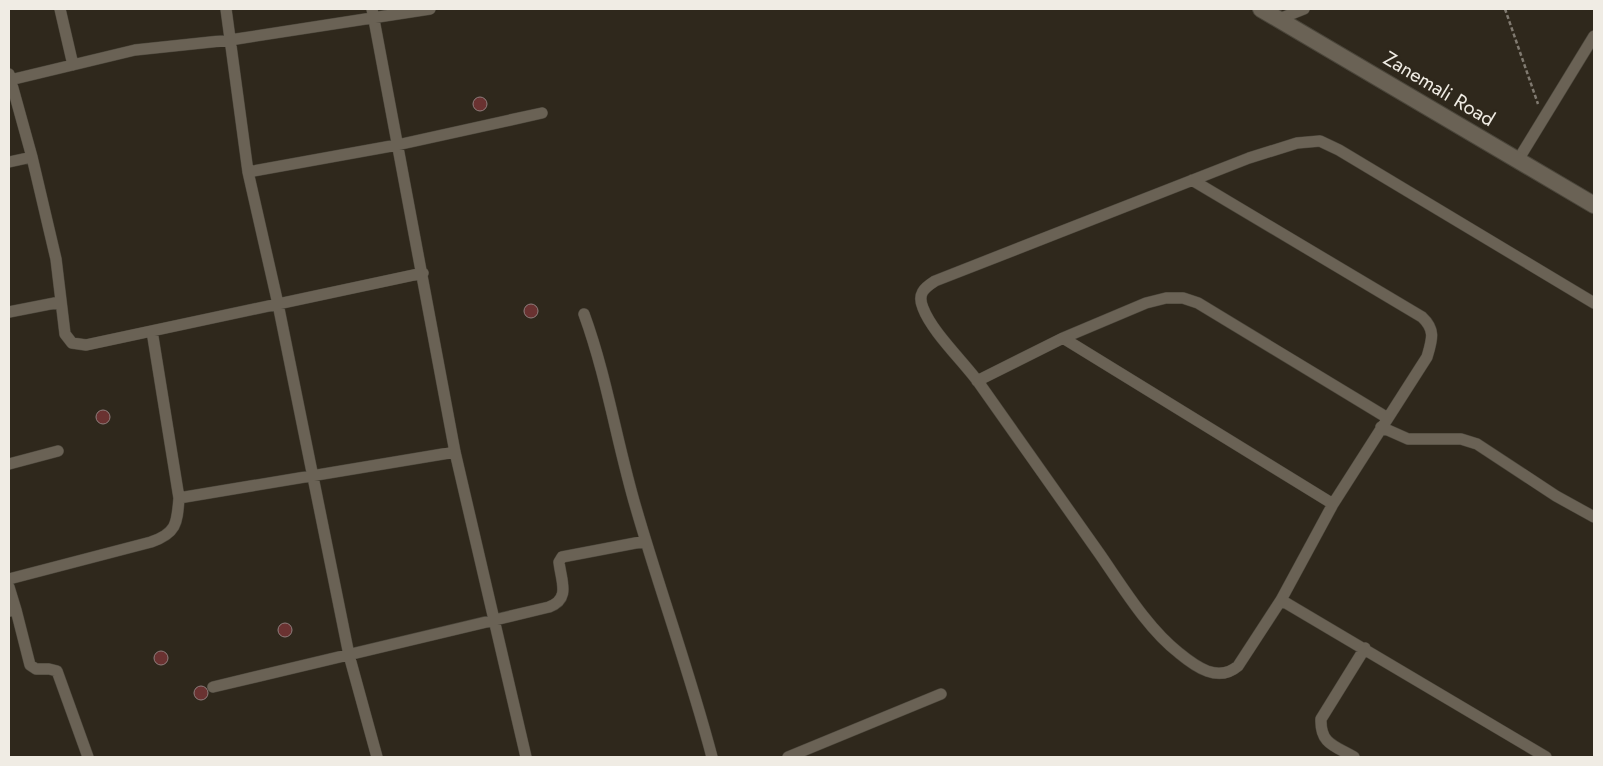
<svg xmlns="http://www.w3.org/2000/svg" width="1603" height="766" font-family="Jost,sans-serif">
<style>
.building{fill:#6a3231;stroke:#8f7d7c}
.lines{fill:none;stroke-linecap:round;stroke-linejoin:round}
.street-casing{stroke:#4b463b;stroke-width:12}
.secondary-casing{stroke:#4b463b;stroke-width:18}
.path{stroke:#807a70;stroke-width:2.5;stroke-dasharray:4 2.5;stroke-linecap:butt}
.street{stroke:#6a6255;stroke-width:11}
.secondary{stroke:#6a6255;stroke-width:16}
.labels{text-anchor:middle;dominant-baseline:central;stroke-width:5;stroke-linejoin:round;paint-order:stroke}
.street-label{font-size:20px;fill:#f0ece4;stroke:#2f281c}
</style>
<rect width="100%" height="100%" fill="#2f281c"/>
<path class="building" d="M473 104a7 7 0 1 1 14 0a7 7 0 1 1-14 0Z
M524 311a7 7 0 1 1 14 0a7 7 0 1 1-14 0Z
M96 417a7 7 0 1 1 14 0a7 7 0 1 1-14 0Z
M278 630a7 7 0 1 1 14 0a7 7 0 1 1-14 0Z
M154 658a7 7 0 1 1 14 0a7 7 0 1 1-14 0Z
M194 693a7 7 0 1 1 14 0a7 7 0 1 1-14 0Z"/>
<g class="lines">
<g class="street-casing">
<path id="street" d="M60 9 73 65
M226 9 248 172 278 304 349 655 377 757
M372 9 455 452 526 757
M1279 19 1304 9
M9 74 32 157 56 259 65 334 72 343 86 345 423 273
M10 80 135 50 230 40 430 9
M1518 160 1594 36
M9 162 32 157
M248 172 397 145 542 113
M1192 180 1422 317C1436 330 1432 340 1427 357L1333 504 1281 600 1238 666C1218 683 1196 667 1179 653 1147 628 1122 586 1099 553 1059 497 1019 440 979 383 963 361 932 332 923 308 917 294 924 288 935 281L1249 158 1297 143 1320 141 1339 150 1594 303
M9 312 60 302
M584 314C607 377 617 444 636 508 660 591 690 673 712 757
M1063 338 1333 504
M977 381 1063 338 1146 303 1166 298H1183L1198 303 1386 417
M1381 427 1408 439H1461L1477 444 1556 496 1594 517
M9 464 58 451
M179 498 455 452
M9 579 151 542C177 533 177 523 179 498L152 331
M9 587 16 610 9 611
M1281 600 1546 757
M16 610 30 665 36 669H49L57 671 88 757
M213 687 549 607C571 599 561 581 559 562L562 557 646 541
M788 757 941 694
M1354 757C1335 746 1320 744 1321 719L1365 648"/>
</g>
<g class="secondary-casing">
<path id="secondary" d="M1261 9 1594 205"/>
</g>
<path class="path" d="M1505 9 1538 104"/>
<use href="#street" class="street"/>
<use href="#secondary" class="secondary"/>
</g>
<g class="labels">
<g class="street-label">
<text transform="translate(1439 89) rotate(31)">Zanemali Road</text>
</g>
</g>
<rect width="1603" height="766" fill="none" stroke="#f0ece4" stroke-width="20"/>
</svg>
